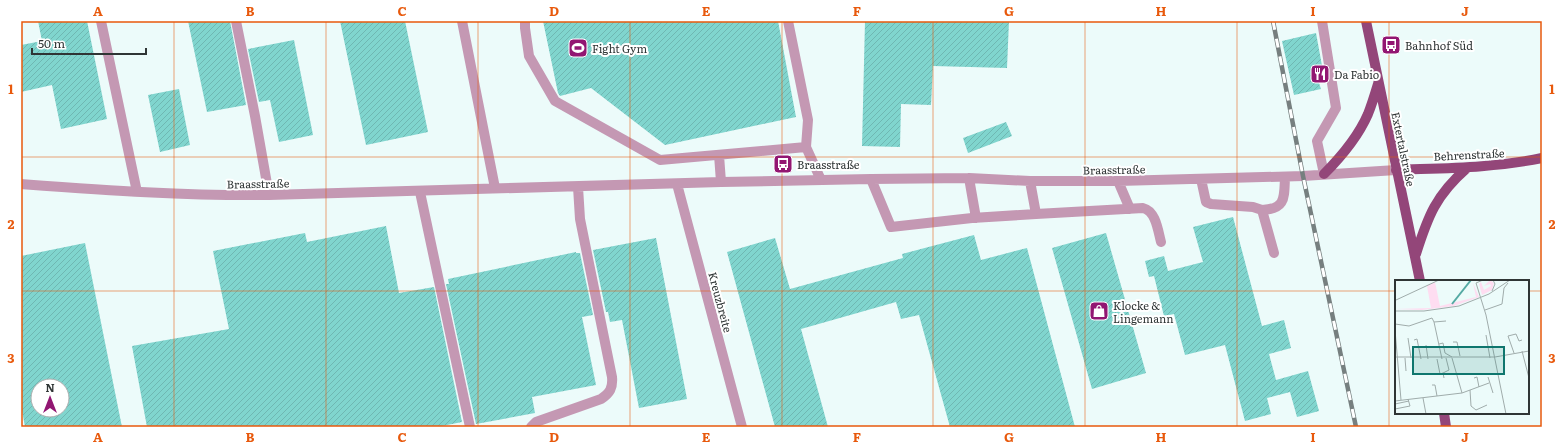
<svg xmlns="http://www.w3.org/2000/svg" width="1563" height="448" font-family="Literata,serif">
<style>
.building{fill:url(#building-hatch);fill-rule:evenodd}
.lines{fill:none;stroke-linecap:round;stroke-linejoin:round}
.minor{stroke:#c498b3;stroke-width:10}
.major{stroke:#934679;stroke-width:10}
.rail-casing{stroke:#767f7f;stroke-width:4.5}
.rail{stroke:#fff;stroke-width:3;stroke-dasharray:9;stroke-linecap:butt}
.grid{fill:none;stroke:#e8590c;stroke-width:1;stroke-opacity:0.55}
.labels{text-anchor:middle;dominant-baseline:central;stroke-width:4;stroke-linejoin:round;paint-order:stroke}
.poi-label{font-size:11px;fill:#2f3535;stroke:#fff;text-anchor:start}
.street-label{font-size:11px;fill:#2f3535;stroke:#fff}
.inset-river{fill:none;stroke:#54a9a3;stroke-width:2}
.inset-road{fill:none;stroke:#a0acab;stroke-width:1}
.view{fill:#0f766e;fill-opacity:0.15;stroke:#0f766e;stroke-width:2}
.inset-edge{fill:none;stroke:#2f3535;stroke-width:2}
.neatline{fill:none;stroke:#e8590c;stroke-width:1.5}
.grid-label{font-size:13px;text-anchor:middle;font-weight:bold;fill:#e8590c}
</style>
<defs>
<pattern id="building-hatch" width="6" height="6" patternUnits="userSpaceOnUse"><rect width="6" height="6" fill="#80d5ce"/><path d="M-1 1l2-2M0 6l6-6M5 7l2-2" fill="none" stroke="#6fb7b2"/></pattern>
</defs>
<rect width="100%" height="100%" fill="#ecfbfa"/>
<path class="building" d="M38 21H87L107 119 61 129 52 85 21 92V45L42 41Z
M188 21H230L246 105 207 112Z
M340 21H405L428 132 366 145Z
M543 21H778L796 117 665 145 591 88 560 96 558 93Z
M865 21H1009L1007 68 933 66 931 105 901 104 900 147 862 146Z
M1316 33 1325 82 1319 83 1321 89 1294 95 1282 41Z
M294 40 313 135 279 142 270 100 259 102 248 49Z
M179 89 190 145 160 152 148 95Z
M1006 122 1012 136 968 153 963 138Z
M1233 217 1262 326 1284 320 1291 348 1269 354 1276 380 1308 371 1319 411 1297 417 1290 392 1267 398 1271 414 1245 421 1225 345 1185 355 1174 314 1164 316 1154 276 1149 277 1145 261 1164 256 1168 271 1203 262 1193 227Z
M386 226 399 293 434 287 462 422 437 427H147L132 346 229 329 213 251 305 233 307 242Z
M1106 233 1146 373 1092 389 1052 248Z
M974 235 981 260 1027 248 1075 427H950L919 315 901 319 896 302 801 329 828 427H775L727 252 775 238 790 289 903 258 902 254Z
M656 238 687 399 639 408 622 320 610 322 608 312H606L593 250Z
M85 243 122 427H25L21 405V256ZM38 386H62V410H38Z
M576 252V253H580L593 315 582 317 596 385 532 397 535 413 476 424 446 284H449L448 279Z"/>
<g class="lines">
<path class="minor" d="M101 21 137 192
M236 21 255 116 269 195
M462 21 495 188
M525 21V28L529 56 555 101 660 160 806 147 821 180
M788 21 808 120 806 147
M1322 21 1336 108 1317 141 1324 174
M719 155 721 182
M969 178 976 218
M871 179 891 227 972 218 1036 214 1030 181
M1201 179 1206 202 1211 204 1253 207 1262 210 1274 253
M1118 181 1130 209
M21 184C104 190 186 196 269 195L721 182 871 179 969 178 1030 181H1118L1303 176 1396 170
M677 184 742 427
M420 192 470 427
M1262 210C1286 209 1284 198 1285 177
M1036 214 1143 208C1156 211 1158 231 1161 242
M531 427 536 422 601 399C610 393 613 388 612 377L580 219 578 187"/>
<path class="major" d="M1366 21 1420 281
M1396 170C1445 168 1494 168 1542 158
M1324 174C1342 156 1358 137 1368 114 1372 104 1375 94 1378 84
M1416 254C1428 216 1436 195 1467 168
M1444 413 1446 427"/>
<g class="rail-casing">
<path id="rail" d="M1273 21 1303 176 1356 427"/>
</g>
<use href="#rail" class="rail"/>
</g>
<path class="grid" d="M174 21V427M326 21V427M478 21V427M630 21V427M782 21V427M933 21V427M1085 21V427M1237 21V427M1389 21V427M21 157H1542M21 291H1396M1528 291H1542"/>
<defs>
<g id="bus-square" transform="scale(1)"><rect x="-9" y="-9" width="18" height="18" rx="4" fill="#921672" stroke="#fff"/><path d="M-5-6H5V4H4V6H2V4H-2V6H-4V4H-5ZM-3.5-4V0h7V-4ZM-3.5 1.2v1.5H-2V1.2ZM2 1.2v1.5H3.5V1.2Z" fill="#fff"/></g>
<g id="stadium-square" transform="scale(1)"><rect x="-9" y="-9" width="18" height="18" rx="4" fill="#921672" stroke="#fff"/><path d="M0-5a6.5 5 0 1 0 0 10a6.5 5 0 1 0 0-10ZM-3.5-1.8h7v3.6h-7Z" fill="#fff"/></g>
<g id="restaurant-square" transform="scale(1)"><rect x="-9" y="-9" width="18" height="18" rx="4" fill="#921672" stroke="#fff"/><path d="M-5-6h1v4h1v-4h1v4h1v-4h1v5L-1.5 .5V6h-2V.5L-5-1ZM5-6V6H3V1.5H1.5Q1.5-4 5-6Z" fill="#fff"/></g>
<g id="shop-square" transform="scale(1)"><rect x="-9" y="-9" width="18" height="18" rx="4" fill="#921672" stroke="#fff"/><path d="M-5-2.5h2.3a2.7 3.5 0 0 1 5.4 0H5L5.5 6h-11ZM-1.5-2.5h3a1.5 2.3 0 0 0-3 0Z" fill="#fff"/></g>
</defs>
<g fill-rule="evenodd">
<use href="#bus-square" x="1391" y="45"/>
<use href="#stadium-square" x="578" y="48"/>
<use href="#restaurant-square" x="1320" y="74"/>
<use href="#bus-square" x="783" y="164"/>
<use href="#shop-square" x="1099" y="311"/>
</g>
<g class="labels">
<g class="poi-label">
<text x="1405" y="45">Bahnhof Süd</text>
<text x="592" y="48">Fight Gym</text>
<text x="1334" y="74">Da Fabio</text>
<text x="797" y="164">Braasstraße</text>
<text x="1113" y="305">Klocke &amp;<tspan x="1113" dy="13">Lingemann</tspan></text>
</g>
<g class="street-label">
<text transform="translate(1404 149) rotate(78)">Extertalstraße</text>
<text transform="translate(1469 154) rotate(-3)">Behrenstraße</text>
<text transform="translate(1114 169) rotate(-1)">Braasstraße</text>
<text transform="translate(258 183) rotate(-1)">Braasstraße</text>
<text transform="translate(721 302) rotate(75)">Kreuzbreite</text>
</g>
</g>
<g transform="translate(1395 280)">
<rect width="134" height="134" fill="#ecfbfa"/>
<path d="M95 0 99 3 97 10 87 15 84 4 86 2 89 10 96 6 95 4 89 6ZM40 2 45 26 81 17 78 3 84 17 59 26 27 30 1 29 36 28 32 6Z" fill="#feddf1"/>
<path class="inset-river" d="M57 24 76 0"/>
<path class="inset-road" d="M88 0 81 3 91 35 111 134M97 11 100 4 98 0M1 20 44 0M90 30 107 24 109 8 113 3M0 31H29L64 26 94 14 115 0M39 42 47 79M39 42 51 41M0 43V0M0 44 14 46 37 38 39 42M0 50 6 120M91 55 95 78M13 58 16 78M19 60 22 59 26 79M58 62H62L65 76M44 64 48 63 50 73 57 77M31 65 33 79M127 71 134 98M119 73 113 56 121 54 124 61 127 60M0 77H100M100 77 134 71M10 78 11 91M57 78 67 113M42 79 45 94 48 93M93 97 98 113M49 98 48 93 54 90 51 78M79 98 82 97 84 107M37 105H40L42 116M75 110 76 126 81 130 92 125M28 118 31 134M0 121 67 113 94 103M0 124 14 121M0 129 15 126 13 119"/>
<path class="view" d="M18 67H109V94H18Z"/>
<rect width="134" height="134" class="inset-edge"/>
</g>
<rect width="1563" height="448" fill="none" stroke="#ffffff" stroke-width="44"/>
<g transform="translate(50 398)"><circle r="19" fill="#ffffff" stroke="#acaeae"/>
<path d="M0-3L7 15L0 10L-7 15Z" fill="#921672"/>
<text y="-6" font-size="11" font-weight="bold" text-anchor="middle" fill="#2f3535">N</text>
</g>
<path d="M32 48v6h114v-6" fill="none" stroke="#2f3535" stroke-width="2"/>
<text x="38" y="48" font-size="12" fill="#2f3535" stroke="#ffffff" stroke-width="3" paint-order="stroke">50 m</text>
<rect x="22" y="22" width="1519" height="404" class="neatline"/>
<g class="grid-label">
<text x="98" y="16">A</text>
<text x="250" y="16">B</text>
<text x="402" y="16">C</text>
<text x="554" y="16">D</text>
<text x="706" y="16">E</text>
<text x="857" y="16">F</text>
<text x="1009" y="16">G</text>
<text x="1161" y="16">H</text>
<text x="1313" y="16">I</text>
<text x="1465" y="16">J</text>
<text x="11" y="94">1</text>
<text x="1552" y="94">1</text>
<text x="11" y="229">2</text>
<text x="1552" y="229">2</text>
<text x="11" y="363">3</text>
<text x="1552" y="363">3</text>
<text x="98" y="442">A</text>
<text x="250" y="442">B</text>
<text x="402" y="442">C</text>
<text x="554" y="442">D</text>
<text x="706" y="442">E</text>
<text x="857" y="442">F</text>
<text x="1009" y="442">G</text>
<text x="1161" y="442">H</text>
<text x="1313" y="442">I</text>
<text x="1465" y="442">J</text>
</g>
</svg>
